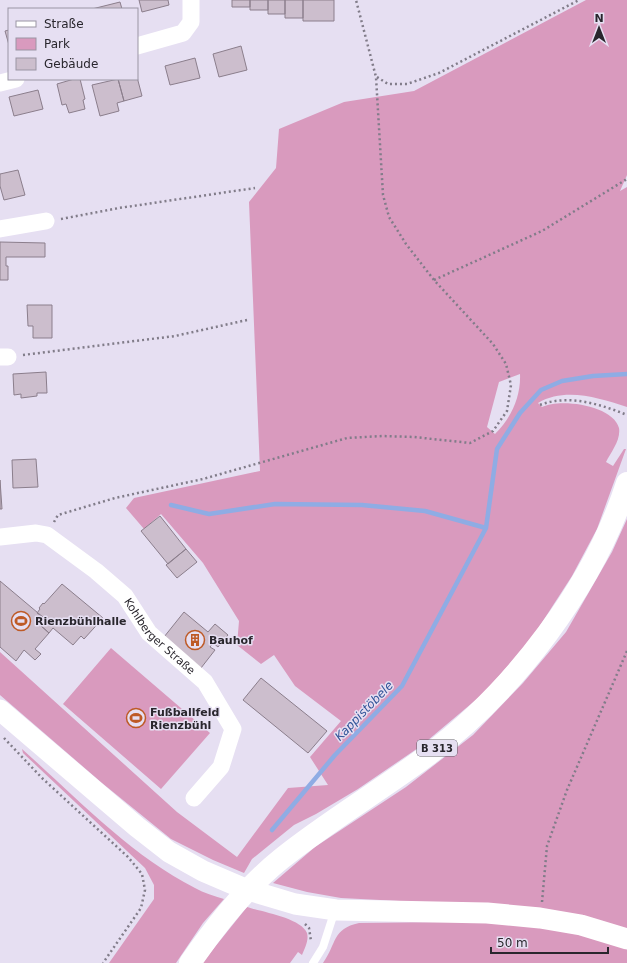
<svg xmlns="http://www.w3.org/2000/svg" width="627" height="963" font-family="'DejaVu Sans',sans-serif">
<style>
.green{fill:#d99abe;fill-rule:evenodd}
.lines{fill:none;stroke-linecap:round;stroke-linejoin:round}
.stream{stroke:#8face4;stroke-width:4.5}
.building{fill:#ccbecd;stroke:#8b7e8c}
.path{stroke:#817c89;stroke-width:2.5;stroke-dasharray:2 3;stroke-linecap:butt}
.service{stroke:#fff;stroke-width:8}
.minor{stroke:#fff;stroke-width:17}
.tertiary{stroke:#fff;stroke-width:21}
.primary{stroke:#fff;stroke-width:22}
.labels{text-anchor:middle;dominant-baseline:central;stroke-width:3;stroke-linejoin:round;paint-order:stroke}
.shield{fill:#e6dff2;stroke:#625e68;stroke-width:1}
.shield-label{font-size:10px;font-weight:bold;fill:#29262d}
.poi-label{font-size:11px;font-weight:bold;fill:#29262d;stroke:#e6dff2;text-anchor:start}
.street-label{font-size:11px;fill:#29262d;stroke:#e6dff2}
.water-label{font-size:12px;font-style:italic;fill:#335498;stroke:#e6dff2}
</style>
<rect width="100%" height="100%" fill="#e6dff2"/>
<path class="green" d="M586 0H627V175L620 191 627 187V407C598 398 566 387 538 403L542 407C560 398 613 405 619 428 621 440 611 452 606 462L613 466 624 449H626L597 529 572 576 530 641 484 693 421 746 358 789 316 814 294 825 252 859 244 873 213 860 171 839 102 783 0 695V652L177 812 237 857 288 788 328 785 310 757 341 721 295 686 274 655 261 664 237 645 239 621 203 563 161 514 144 529 126 508 134 498 260 471 249 202 276 168 279 129 344 102 414 91ZM520 374C521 397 511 418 495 434L487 427 499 382Z
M627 519V963H323C337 943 332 929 359 923L450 922 400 901 341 898 307 892 273 883 315 847 406 787 473 735 523 683 566 632 612 552Z
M111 648 210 733 161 789 63 704Z
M22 749C77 798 130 855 195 888 204 893 214 896 224 899L203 923 176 963H109L154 899V885L145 868 23 753Z
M247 907C262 912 301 918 307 933 309 940 305 948 302 955L298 952 290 963H202Z"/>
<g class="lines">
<path class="stream" d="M171 505 209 514 275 504 362 505 425 511 486 528
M272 830 335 755 402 686 486 528 497 449 520 413 541 390 562 381 593 376 627 374"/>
</g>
<path class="building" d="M139 0H168L169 5 142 12Z
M232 0H250V7H232Z
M250 0H268V10H250Z
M268 0H285V14H268Z
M285 0H303V18H285Z
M303 0H334V21H303Z
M120 2 122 9H92Z
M9 30V45L5 31Z
M241 46 247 70 219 77 213 54Z
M195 58 200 78 170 85 165 66Z
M137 77 142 96 124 101 118 79H137Z
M74 79H80L85 99 83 100 85 109 69 113 66 104 62 105 57 84Z
M118 79 124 101 117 103 119 111 100 116 92 85Z
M38 90 43 109 14 116 9 97Z
M18 170 25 195 4 200 0 186V174Z
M0 242 45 243V257H6V266H8V280H0Z
M27 305H52V338H33V326H28Z
M46 372 47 393H37V396L21 398V394L14 395 13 374Z
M36 459 38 487 13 488 12 460Z
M0 480 2 509H0Z
M160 516 186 549 168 564 141 531Z
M186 549 197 562 177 578 166 565Z
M0 581 44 618 39 624 49 633 35 649 41 654 35 660 24 650 16 661 0 647Z
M62 584 103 618 84 639 81 636 73 645 53 628 49 633 39 624 44 618 37 613 40 609 39 608 43 603 44 604Z
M184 612 208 632 215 624 228 635 218 647 213 643 210 647 215 650 201 668 164 637Z
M261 678 327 731 308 753 243 700Z"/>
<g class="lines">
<path class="path" d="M377 77 388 84H407L439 73 579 0
M61 219 119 208 255 188
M434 280 542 231 627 179
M23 355 175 336 247 320
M540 405C568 394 600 404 627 415
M54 522 58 515 115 498 203 479 347 438 382 436 414 437 470 443 493 431 507 411 511 385 506 364 493 344 434 280 406 244 389 217 383 195 376 77 356 0
M4 738 42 778 128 857 142 874 145 890 141 908 103 963
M542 902 547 846 567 790 627 651
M305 924 309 928 311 941"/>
<path class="service" d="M313 963 323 947 335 910"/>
<g class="minor">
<path d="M137 46 183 33 191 22V0"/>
<path d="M0 83 16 79"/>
<path d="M0 229 46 221"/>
<path d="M0 357H8"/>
<path id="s1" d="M0 537 36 533 47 535 96 571 125 596 149 633 205 682 233 729 221 767 194 798"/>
</g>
<path class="tertiary" d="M0 710 137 827 169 852 203 871 245 889 295 904 336 910 487 913 540 918 581 925 627 939"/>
<path class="primary" d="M190 963C216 925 245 888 281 859 328 821 380 791 428 755 514 691 594 586 627 483"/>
</g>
<defs>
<g id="stadium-ring" transform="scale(1)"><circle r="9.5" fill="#e6dff2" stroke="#be5a26" stroke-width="1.5"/><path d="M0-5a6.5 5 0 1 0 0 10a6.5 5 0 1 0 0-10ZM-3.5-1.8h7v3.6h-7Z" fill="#be5a26"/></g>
<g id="building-ring" transform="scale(1)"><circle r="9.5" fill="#e6dff2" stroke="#be5a26" stroke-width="1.5"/><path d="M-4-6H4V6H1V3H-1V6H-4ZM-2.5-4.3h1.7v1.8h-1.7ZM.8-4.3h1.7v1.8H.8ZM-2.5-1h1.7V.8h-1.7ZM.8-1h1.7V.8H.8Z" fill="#be5a26"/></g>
</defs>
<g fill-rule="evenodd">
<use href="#stadium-ring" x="21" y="621"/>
<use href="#building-ring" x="195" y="640"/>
<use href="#stadium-ring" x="136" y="718"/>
</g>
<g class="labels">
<rect class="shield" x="417" y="740" width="40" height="16" rx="3"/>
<g class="shield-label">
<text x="437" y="748">B 313</text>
</g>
<g class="poi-label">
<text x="35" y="621">Rienzbühlhalle</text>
<text x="209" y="640">Bauhof</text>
<text x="150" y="712">Fußballfeld<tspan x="150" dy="13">Rienzbühl</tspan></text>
</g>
<g class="street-label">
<text stroke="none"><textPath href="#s1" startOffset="200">Kohlberger Straße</textPath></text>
</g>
<g class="water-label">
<text transform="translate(364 711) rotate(-46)">Kappistöbele</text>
</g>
</g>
<rect x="8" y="8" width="130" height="72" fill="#e6dff2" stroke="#9a95a3"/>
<rect x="16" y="21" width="20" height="6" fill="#ffffff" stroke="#9a95a3"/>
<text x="44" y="28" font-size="12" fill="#29262d">Straße</text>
<rect x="16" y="38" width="20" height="12" fill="#d99abe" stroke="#9a95a3"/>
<text x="44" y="48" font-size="12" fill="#29262d">Park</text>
<rect x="16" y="58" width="20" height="12" fill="#ccbecd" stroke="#9a95a3"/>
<text x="44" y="68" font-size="12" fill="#29262d">Gebäude</text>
<g transform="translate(599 28)" stroke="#e6dff2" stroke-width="3" paint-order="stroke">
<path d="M0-3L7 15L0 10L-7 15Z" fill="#29262d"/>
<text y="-6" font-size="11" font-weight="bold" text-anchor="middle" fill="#29262d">N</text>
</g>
<path d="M491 947v6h117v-6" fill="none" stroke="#29262d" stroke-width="2"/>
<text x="497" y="947" font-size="12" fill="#29262d" stroke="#e6dff2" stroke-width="3" paint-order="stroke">50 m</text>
</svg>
